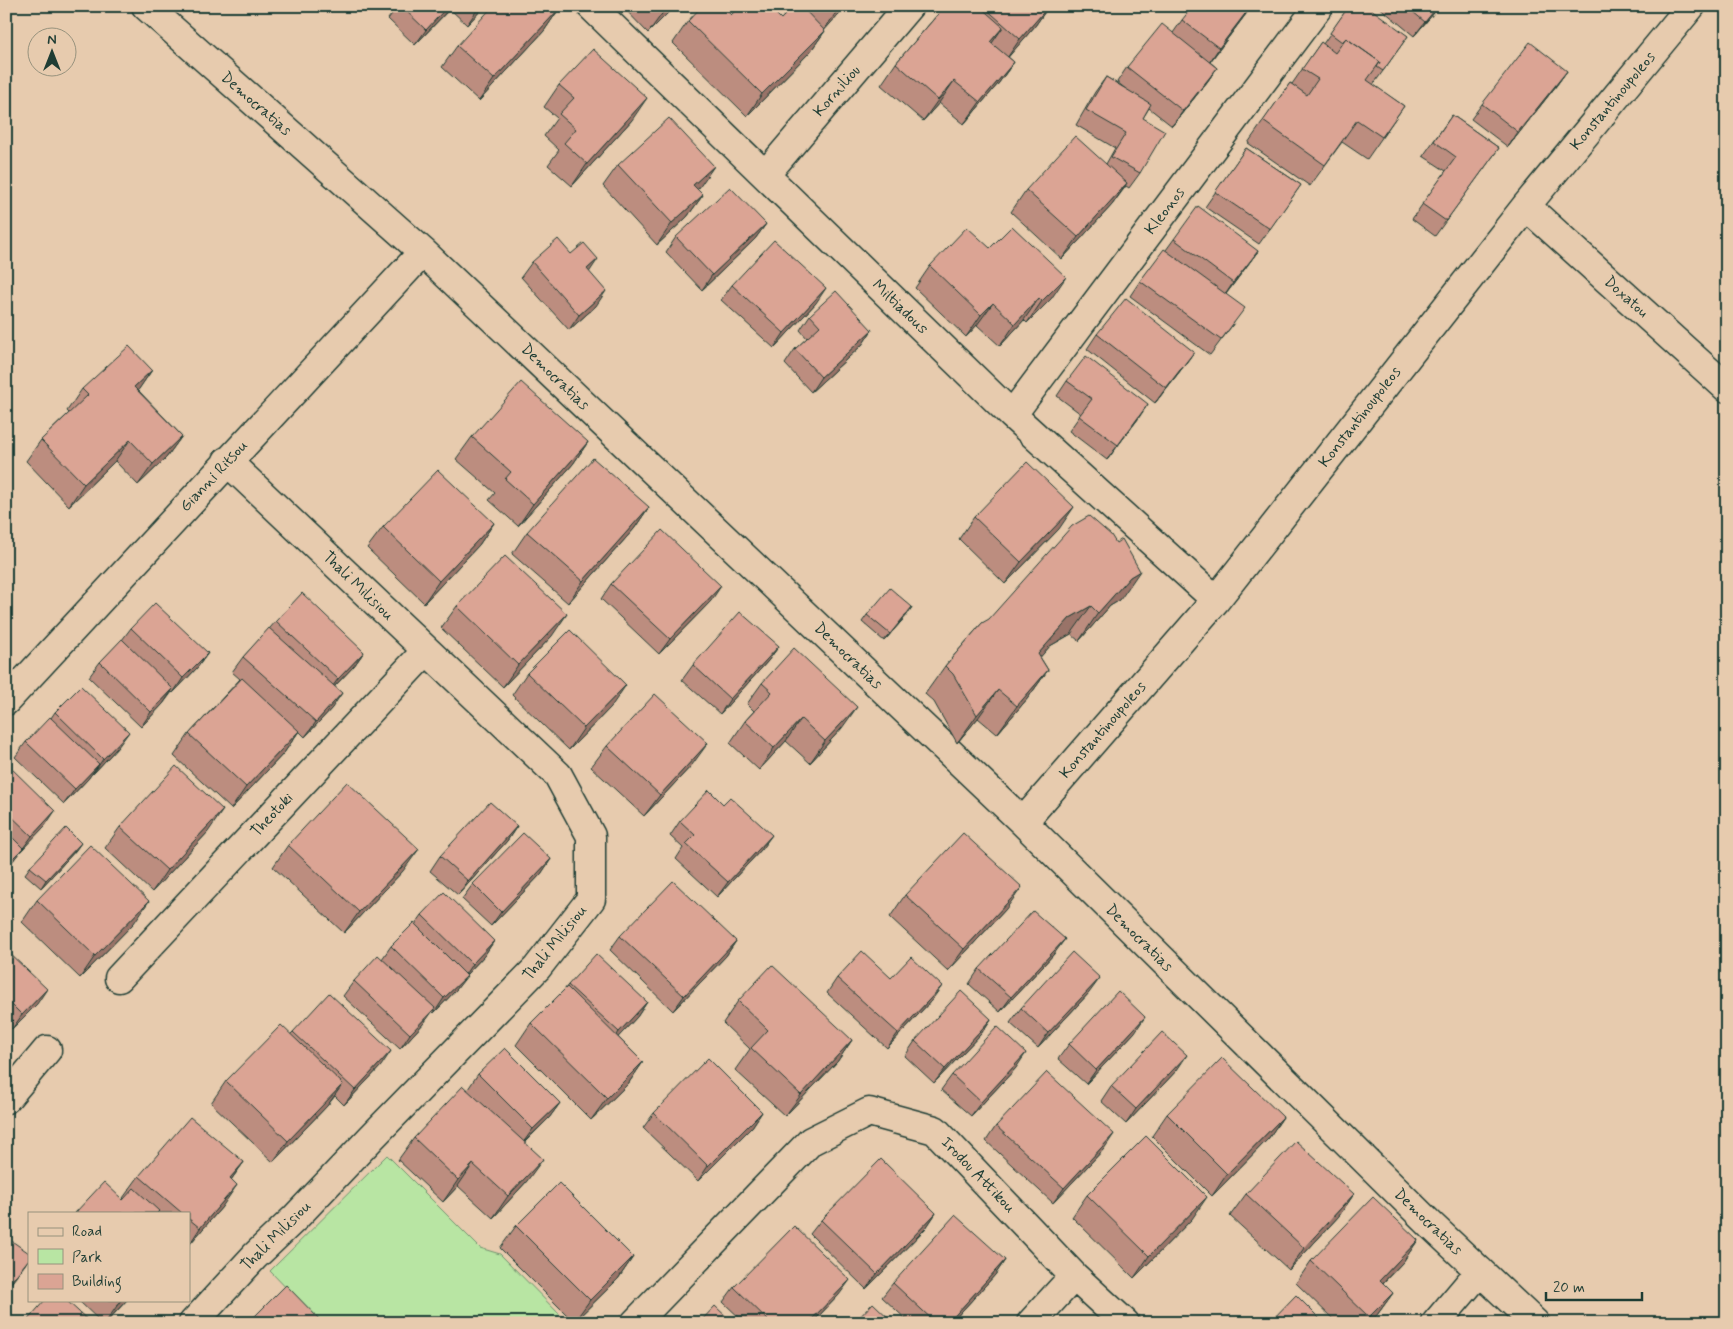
<svg xmlns="http://www.w3.org/2000/svg" width="1733" height="1329" font-family="Mynerve,sans-serif">
<style>
.green{fill:#b8e5a3;stroke:#6c916c}
.lines{fill:none;stroke-linecap:round;stroke-linejoin:round}
.minor-casing{stroke:#1f3d34;stroke-width:31}
.minor{stroke:#e7cbae;stroke-width:28}
.wall{fill:#bc8d7f;stroke:#1f3d34}
.shaded-wall{fill:#997368;stroke:#1f3d34}
.building{fill:#dba494;stroke:#1f3d34}
.labels{text-anchor:middle;dominant-baseline:central;stroke-width:5;stroke-linejoin:round;paint-order:stroke}
.street-label{font-size:16px;fill:#1f3d34;stroke:#e7cbae}
</style>
<rect width="100%" height="100%" fill="#e7cbae"/>
<filter id="ink" filterUnits="userSpaceOnUse"><feTurbulence type="fractalNoise" baseFrequency=".02" numOctaves="2"/><feDisplacementMap in="SourceGraphic" scale="10" xChannelSelector="R" yChannelSelector="G"/><feConvolveMatrix kernelMatrix="1 2 1 2 8 2 1 2 1" color-interpolation-filters="sRGB"/></filter>
<g filter="url(#ink)">
<path class="green" d="M387 1155 480 1248 500 1254 568 1323H320L270 1271Z"/>
<g class="lines">
<g class="minor-casing">
<path id="minor" d="M146 6 423 252 1023 822 1432 1226 1535 1323
M591 6 1012 415 1216 600
M765 175 909 6
M1526 206 1727 388
M1012 415 1319 6
M6 701 423 252
M1023 822 1216 600 1526 206 1691 6
M119 978 426 651
M6 1099 47 1050
M193 1323 255 1256 295 1218 371 1138 537 968 591 899V836L558 775 227 461
M635 1323 811 1141 869 1112 935 1130 1074 1276 1125 1323
M1031 1323 1074 1276
M1436 1323 1480 1271"/>
</g>
<use href="#minor" class="minor"/>
</g>
<path class="wall" d="M398 6H485L467 25 450 9 415 45 388 19Z
M622 6H675L648 33Z
M793 6H846L824 30 825 31 810 52 747 116 673 43 688 21 731 15 781 19Z
M943 6H1049L1035 26 1008 57 1014 62 998 84 964 124 939 103 923 121 881 85 896 63 944 7Z
M1252 6 1210 62 1217 68 1207 82 1172 126 1149 108 1143 118 1140 173 1129 188 1126 186 1112 205 1062 259 1011 212 1026 190 1106 164 1115 148 1076 125 1095 92 1106 77 1127 90 1117 82 1127 67 1173 33 1182 20Z
M1349 6 1408 36 1373 85 1404 106 1367 159 1342 142 1310 186 1248 143 1290 83 1292 84 1321 42 1323 44Z
M1378 6H1440L1414 36Z
M559 9 544 31 479 101 442 67 457 46Z
M1567 71 1556 86 1508 147 1471 119 1482 104Z
M559 85 632 120 572 186 548 165 559 150 544 136 557 118 544 107Z
M1452 115 1499 148 1435 236 1412 219 1446 171 1423 156Z
M1246 148 1301 185 1259 244 1205 207Z
M618 165 714 166 697 189 703 195 687 217 657 245 603 186Z
M766 224 755 239 702 290 666 252 676 237Z
M1174 239 1258 251 1226 294 1234 323 1210 355 1130 296 1140 281 1166 250Z
M990 248 1051 299 1027 323 1024 320 1000 346 977 325 966 337 915 288 930 266Z
M571 254 589 272 596 306 569 330 521 277 532 262Z
M732 285 816 303 774 348 721 300Z
M810 315 872 330 862 345 811 392 785 364 795 349 807 338 800 330Z
M1097 334 1184 366 1155 403 1087 349Z
M152 370 138 390 182 436 166 458 138 485 115 461 69 506 26 461 41 440 69 413 67 411 82 389Z
M1067 381 1138 419 1107 460 1069 431 1081 414 1057 396Z
M472 437 588 442 573 464 518 526 489 500 495 493 456 459Z
M649 507 634 529 568 603 512 554 527 532Z
M974 517 1059 529 1005 584 959 539Z
M494 523 479 545 424 603 367 548 383 527Z
M611 584 711 601 659 654 601 599Z
M1120 600 1110 606 1079 641 1071 634 1050 646 1040 657 1048 670 1028 698 997 734 978 718 957 743 934 702 925 694 945 666 982 623Z
M457 606 552 636 503 687 441 628Z
M867 615H907L884 641 862 622Z
M276 621 364 652 354 666 335 686 332 708 305 737 299 731 284 753 231 809 174 756 189 734 240 679 232 672 243 657 270 628Z
M131 628 208 653 197 668 173 693 172 692 163 704 141 727 89 677 100 662 122 640Z
M779 646 768 661 720 714 682 680 693 665Z
M527 673 611 707 569 750 512 695Z
M762 683 842 728 810 763 786 741 759 770 730 743 745 721 754 711 747 704Z
M55 712 118 747 93 774 92 773 88 779 64 804 15 757 26 742 51 718Z
M607 746 692 765 644 816 591 767Z
M6 763 45 826 21 850 12 862 6 869Z
M723 804 761 850 717 897 676 859 683 848 670 836 680 821Z
M517 826 507 841 458 895 430 871 440 856Z
M120 827 208 832 152 892 105 848Z
M288 845 403 871 344 933 273 867Z
M76 850 41 888 25 874 30 867Z
M551 859 541 874 491 926 462 899 473 884Z
M905 895 1006 909 948 971 890 917Z
M37 900 134 923 80 978 22 922Z
M422 915 494 941 484 956 466 975 456 990 434 1013 432 1011 424 1023 400 1049 343 996 354 981 382 959 391 946 415 925Z
M620 936 736 941 726 956 673 1011 610 950Z
M6 950 37 1004 12 1029 8 1026 6 1029Z
M1054 954 1000 1012 969 984 979 969Z
M837 978H891L931 1001 887 1048 827 993Z
M568 985 647 1002 637 1017 618 1037 643 1062 628 1084 591 1120 516 1045 531 1023 564 990Z
M1089 993 1038 1048 1010 1023 1021 1008Z
M738 1001 852 1040 837 1062 785 1116 735 1070 750 1049 723 1023Z
M991 1019 981 1034 934 1083 905 1056 915 1041Z
M293 1032 381 1066 344 1105 335 1096 327 1106 273 1162 211 1103 226 1081 291 1034Z
M1135 1032 1086 1084 1058 1059 1069 1044Z
M1016 1068 971 1116 941 1090 952 1075Z
M1177 1070 1126 1124 1101 1101 1111 1086Z
M478 1074 560 1103 549 1118 525 1142 527 1181 493 1218 458 1186 443 1202 398 1160 414 1138 468 1089Z
M762 1112 752 1127 698 1181 643 1128 654 1113Z
M1167 1114 1283 1117 1268 1139 1212 1196 1152 1136Z
M996 1126 1104 1149 1053 1203 986 1141Z
M244 1162 231 1180 222 1207 189 1245V1213H75L123 1200 124 1199 123 1198 139 1176Z
M1246 1194H1354L1339 1216 1289 1270 1230 1216Z
M1087 1195 1192 1219 1134 1278 1072 1217Z
M936 1213 926 1228 866 1289 810 1234 821 1220Z
M516 1226 633 1257 618 1279 574 1322 500 1248Z
M1418 1240 1403 1262 1383 1283 1393 1293 1377 1315 1369 1323H1337L1296 1283 1311 1261Z
M1005 1260 995 1275 951 1323H910L882 1297 893 1283Z
M734 1287 839 1295 812 1323H745L723 1302Z
M78 1300H127L106 1323H102Z"/>
<path class="shaded-wall" d="M448 6H452L415 45 426 30Z
M481 6H485L467 25 477 10Z
M668 6H675L648 33 664 11Z
M841 6H846L822 33 837 11Z
M1049 6 1035 26 1005 61 1020 39Z
M1251 6H1252L1209 63 1219 48Z
M1438 6H1440L1414 36 1425 22Z
M559 9 544 31 479 101 494 79Z
M1003 27 988 49 990 42Z
M825 31 810 52 747 116 762 94Z
M1014 62 998 84 964 124 980 102Z
M1217 68 1207 82 1172 126 1183 111Z
M1567 71 1556 86 1508 147 1518 132Z
M954 81 939 103 923 121 938 100Z
M647 98 632 120 572 186 587 164Z
M714 166 699 188 678 207 693 185Z
M1127 183 1112 205 1062 259 1078 237Z
M703 195 687 217 657 245 672 223Z
M766 224 755 239 702 290 712 275Z
M1258 251 1247 266 1223 298 1233 283Z
M598 259 588 274 587 269Z
M1066 277 1051 299 1027 323 1042 301Z
M826 288 816 303 774 348 784 333Z
M606 291 596 306 569 330 579 315Z
M1039 298 1024 320 1000 346 1015 324Z
M993 303 977 325 966 337 981 315Z
M872 330 862 345 811 392 821 377Z
M1194 352 1184 366 1155 403 1166 388Z
M152 370 137 392 134 387Z
M1148 404 1138 419 1107 460 1118 445Z
M182 436 166 458 138 485 153 464Z
M130 440 115 461 69 506 84 484Z
M588 442 573 464 518 526 533 504Z
M649 507 634 529 568 603 583 581Z
M1074 507 1059 529 1005 584 1021 562Z
M494 523 479 545 424 603 439 581Z
M1140 571 1120 600 1110 606 1079 641 1098 613 1130 577Z
M721 586 711 601 659 654 670 639Z
M1091 606 1071 634 1050 646 1019 682 1038 654 1070 618Z
M912 607 907 615 884 641 890 634Z
M567 614 552 636 503 687 518 665Z
M779 646 768 661 720 714 730 699Z
M364 652 354 666 327 694 338 679Z
M208 653 197 668 173 693 183 678Z
M1048 670 1028 698 997 734 1017 706Z
M626 685 611 707 569 750 584 728Z
M173 689 163 704 141 727 151 712Z
M998 690 978 718 957 743 977 715Z
M342 693 332 708 305 737 316 722Z
M857 707 842 728 810 763 825 741Z
M801 719 786 741 759 770 774 748Z
M299 731 284 753 231 809 246 787Z
M129 732 118 747 93 774 103 759Z
M708 743 692 765 644 816 660 795Z
M99 764 88 779 64 804 75 789Z
M223 810 208 832 152 892 167 870Z
M55 811 45 826 21 851 32 836Z
M517 826 507 841 458 895 468 881Z
M772 835 761 850 717 897 728 882Z
M81 843 76 850 41 888 46 880Z
M23 848 12 862 6 869V865Z
M419 849 403 871 344 933 359 912Z
M551 859 541 874 491 926 501 912Z
M1022 887 1006 909 948 971 964 949Z
M149 901 134 923 80 978 95 956Z
M1065 939 1054 954 1000 1012 1011 997Z
M494 941 484 956 462 979 472 964Z
M736 941 726 956 673 1011 684 996Z
M467 976 456 990 434 1013 444 998Z
M1100 978 1089 993 1038 1048 1048 1033Z
M942 986 931 1001 887 1048 898 1033Z
M47 989 37 1004 12 1029 22 1015Z
M647 1002 637 1017 609 1047 619 1032Z
M435 1008 424 1023 400 1049 410 1034Z
M1145 1017 1135 1032 1086 1084 1096 1070Z
M991 1019 981 1034 934 1083 945 1069Z
M852 1040 837 1062 785 1116 801 1095Z
M391 1051 381 1066 344 1105 355 1090Z
M1026 1053 1016 1068 971 1116 981 1102Z
M1187 1055 1177 1070 1126 1124 1136 1109Z
M643 1062 628 1084 591 1120 607 1098Z
M343 1084 327 1106 273 1162 288 1141Z
M560 1103 549 1118 522 1144 533 1129Z
M762 1112 752 1127 698 1181 708 1166Z
M1283 1117 1268 1139 1212 1196 1227 1174Z
M1114 1134 1104 1149 1053 1203 1064 1188Z
M543 1159 527 1181 493 1218 508 1196Z
M244 1162 228 1184 230 1178Z
M473 1164 458 1186 443 1202 458 1180Z
M237 1185 222 1207 189 1245 200 1228Z
M1354 1194 1339 1216 1289 1270 1304 1248Z
M1207 1197 1192 1219 1134 1278 1149 1256Z
M936 1213 926 1228 866 1289 877 1274Z
M1418 1240 1403 1262 1364 1302 1380 1280Z
M633 1257 618 1279 574 1322 590 1300Z
M29 1259 16 1277 6 1290V1288Z
M1005 1260 995 1275 951 1323H948Z
M850 1280 839 1295 812 1323H808Z
M1393 1293 1377 1315 1369 1323H1365L1369 1317Z
M121 1300H127L105 1323 119 1303Z"/>
<path class="building" d="M401 6H448L426 30Z
M473 6H481L477 10Z
M493 6H556L559 9 494 79 457 46Z
M659 6H668L664 11Z
M702 6H722L731 15 740 6H768L781 19 794 6H801L825 31 762 94 688 21Z
M832 6H841L837 11Z
M945 6H979L1003 27 990 42 1014 62 980 102 954 81 938 100 896 63Z
M983 6H1049L1020 39Z
M1193 6H1251L1219 48 1182 20Z
M1349 6H1367L1408 36 1383 71 1377 67 1380 62 1346 38 1342 42 1330 33Z
M1406 6H1438L1425 22Z
M1162 24 1217 68 1183 111 1127 67Z
M1346 38 1380 62 1367 80 1404 106 1382 137 1357 120 1325 165 1263 121 1290 83 1307 95 1318 79 1302 69 1321 42 1335 53Z
M1530 42 1567 71 1518 132 1482 104Z
M593 49 647 98 587 164 564 143 576 129 559 114 574 98 559 85Z
M1106 77 1151 104 1143 118 1165 131 1140 173 1111 157 1126 133 1086 110Z
M1452 115 1499 148 1446 221 1422 204 1456 157 1434 141Z
M669 118 714 166 693 185 703 195 672 223 618 165Z
M1075 136 1127 183 1078 237 1026 190Z
M1246 148 1301 185 1270 229 1215 192Z
M730 187 766 224 712 275 676 237Z
M1198 206 1258 251 1233 283 1174 239Z
M1012 226 1066 277 1042 301 1039 298 1015 324 993 303 981 315 930 266 967 227 990 248Z
M558 239 571 254 584 243 598 259 587 269 606 291 579 315 532 262Z
M774 240 826 288 784 333 732 285Z
M1164 249 1245 308 1221 340 1140 281Z
M836 291 872 330 821 377 795 349 820 326 810 315Z
M1126 298 1194 352 1166 388 1097 334Z
M129 346 152 370 134 387 182 436 153 464 130 440 84 484 41 440 88 395 82 389Z
M1086 356 1148 404 1118 445 1079 416 1092 399 1067 381Z
M521 382 588 442 533 504 505 479 511 472 472 437Z
M593 458 649 507 583 581 527 532Z
M1027 462 1074 507 1021 562 974 517Z
M438 470 494 523 439 581 383 527Z
M1089 516 1111 535 1116 543 1122 539 1140 571 1130 577 1098 613 1091 606 1070 618 1038 654 1048 670 1017 706 998 690 977 715 953 674 945 666 982 623 989 619 1072 526Z
M662 530 721 586 670 639 611 584Z
M505 556 567 614 518 665 457 606Z
M890 588 912 607 890 634 867 615Z
M302 593 364 652 338 679 276 621Z
M155 603 208 653 183 678 131 628Z
M740 612 779 646 730 699 693 665Z
M269 628 342 693 316 722 243 657Z
M570 630 626 685 584 728 527 673Z
M122 639 173 689 151 712 100 662Z
M794 648 857 707 825 741 801 719 774 748 745 721 772 692 762 683Z
M242 678 299 731 246 787 189 734Z
M81 686 129 732 103 759 55 712Z
M655 694 708 743 660 795 607 746Z
M50 717 99 764 75 789 26 742Z
M6 763 55 811 32 836 6 811Z
M176 766 223 810 167 870 120 827Z
M347 782 419 849 359 912 288 845Z
M709 790 723 804 730 797 772 835 728 882 686 844 695 835 680 821Z
M490 802 517 826 468 881 440 856Z
M66 828 81 843 46 880 30 867Z
M6 831 23 848 6 865Z
M523 833 551 859 501 912 473 884Z
M963 833 1022 887 964 949 905 895Z
M90 845 149 901 95 956 37 900Z
M673 881 736 941 684 996 620 936Z
M444 892 494 941 472 964 422 915Z
M1033 911 1065 939 1011 997 979 969Z
M414 923 467 976 444 998 391 946Z
M6 950 47 989 22 1015 6 999Z
M862 951 891 978 911 957 942 986 898 1033 837 978Z
M1072 952 1100 978 1048 1033 1021 1008Z
M596 954 647 1002 619 1032 568 985Z
M378 955 435 1008 410 1034 354 981Z
M772 965 852 1040 801 1095 751 1048 768 1030 738 1001Z
M567 987 643 1062 607 1098 531 1023Z
M961 991 991 1019 945 1069 915 1041Z
M1118 991 1145 1017 1096 1070 1069 1044Z
M329 993 391 1051 355 1090 293 1032Z
M6 1014 13 1020 6 1027Z
M281 1025 343 1084 288 1141 226 1081Z
M997 1026 1026 1053 981 1102 952 1075Z
M1162 1032 1187 1055 1136 1109 1111 1086Z
M505 1048 560 1103 533 1129 478 1074Z
M708 1058 762 1112 708 1166 654 1113Z
M1222 1058 1283 1117 1227 1174 1167 1114Z
M1047 1072 1114 1134 1064 1188 996 1126Z
M463 1086 543 1159 508 1196 473 1164 458 1180 414 1138Z
M190 1117 244 1162 230 1178 237 1185 200 1228 189 1219V1213H182L139 1176Z
M1146 1136 1207 1197 1149 1256 1087 1195Z
M1296 1141 1354 1194 1304 1248 1246 1194Z
M881 1159 936 1213 877 1274 821 1220Z
M104 1182 123 1200 134 1188 159 1211 157 1213H75Z
M559 1183 633 1257 590 1300 516 1226Z
M1373 1197 1418 1240 1380 1280 1393 1293 1369 1317 1311 1261Z
M955 1215 1005 1260 948 1323H936L893 1283Z
M794 1226 850 1280 808 1323H771L734 1287Z
M6 1237 29 1253V1259L6 1288Z
M286 1285 323 1323H248Z
M1296 1295 1324 1323H1271L1270 1322Z
M45 1300H66L91 1323H25Z
M873 1303 894 1323H854Z
M715 1306 733 1323H699Z"/>
</g>
<g class="labels">
<g class="street-label">
<text transform="translate(837 91) rotate(-49)">Korniliou</text>
<text transform="translate(1613 101) rotate(-50)">Konstantinoupoleos</text>
<text transform="translate(256 104) rotate(41)">Democratias</text>
<text transform="translate(1165 211) rotate(-53)">Kleonos</text>
<text transform="translate(1626 297) rotate(42)">Doxatou</text>
<text transform="translate(900 307) rotate(44)">Miltiadous</text>
<text transform="translate(555 377) rotate(44)">Democratias</text>
<text transform="translate(1360 417) rotate(-52)">Konstantinoupoleos</text>
<text transform="translate(214 476) rotate(-47)">Gianni Ritsou</text>
<text transform="translate(358 586) rotate(44)">Thali Milisiou</text>
<text transform="translate(848 656) rotate(44)">Democratias</text>
<text transform="translate(1103 730) rotate(-49)">Konstantinoupoleos</text>
<text transform="translate(272 815) rotate(-47)">Theotoki</text>
<text transform="translate(1139 938) rotate(45)">Democratias</text>
<text transform="translate(555 943) rotate(-51)">Thali Milisiou</text>
<text transform="translate(978 1175) rotate(46)">Irodou Attikou</text>
<text transform="translate(1428 1222) rotate(44)">Democratias</text>
<text transform="translate(276 1236) rotate(-45)">Thali Milisiou</text>
</g>
</g>
<rect width="1733" height="1329" fill="none" stroke="#e7cbae" stroke-width="25"/>
<rect x="12" y="12" width="1708" height="1304" fill="none" stroke="#1f3d34" stroke-width="2" filter="url(#ink)"/>
<rect x="28" y="1212" width="162" height="90" fill="#e7cbae" stroke="#97927d"/>
<rect x="38" y="1228" width="25" height="8" fill="#e7cbae" stroke="#97927d"/>
<text x="72" y="1236" font-size="15" fill="#1f3d34">Road</text>
<rect x="38" y="1249" width="25" height="15" fill="#b8e5a3" stroke="#97927d"/>
<text x="72" y="1262" font-size="15" fill="#1f3d34">Park</text>
<rect x="38" y="1274" width="25" height="15" fill="#dba494" stroke="#97927d"/>
<text x="72" y="1286" font-size="15" fill="#1f3d34">Building</text>
<g transform="translate(52 52)"><circle r="24" fill="#e7cbae" stroke="#97927d"/>
<path d="M0-4L9 19L0 12L-9 19Z" fill="#1f3d34"/>
<text y="-8" font-size="14" font-weight="bold" text-anchor="middle" fill="#1f3d34">N</text>
</g>
<path d="M1546 1292v8h96v-8" fill="none" stroke="#1f3d34" stroke-width="2.5"/>
<text x="1553" y="1292" font-size="15" fill="#1f3d34" stroke="#e7cbae" stroke-width="4" paint-order="stroke">20 m</text>
</svg>
